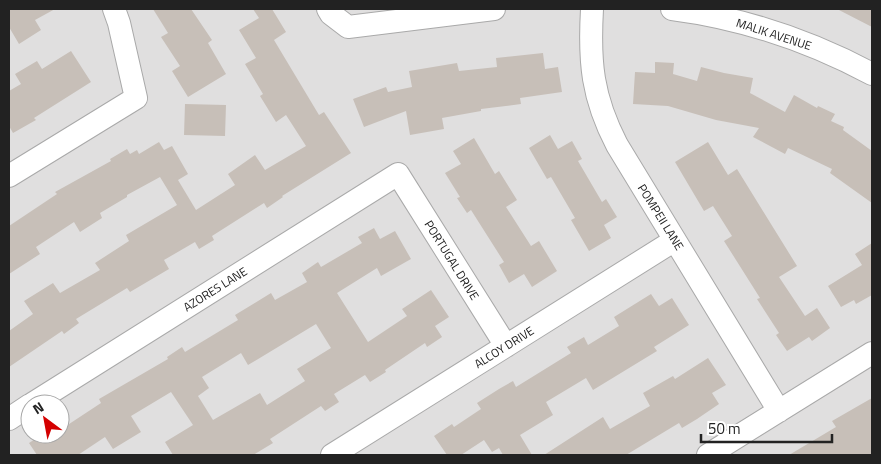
<svg xmlns="http://www.w3.org/2000/svg" width="881" height="464" font-family="'Titillium Web',sans-serif">
<style>
.residential{fill:#e0dfdf;fill-rule:evenodd}
.building{fill:#c7bfb8;fill-rule:evenodd}
.lines{fill:none;stroke-linecap:round;stroke-linejoin:round}
.minor-casing{stroke:#a9a9a9;stroke-width:24}
.minor{stroke:#fff;stroke-width:22}
.labels{text-anchor:middle;dominant-baseline:central;stroke-width:4;stroke-linejoin:round;paint-order:stroke}
.street-label{font-size:12px;fill:#222;stroke:#fff}
</style>
<rect width="100%" height="100%" fill="#f2efe9"/>
<path class="residential" d="M9 9H872V455H9ZM30 404H60V434H30Z"/>
<path class="building" d="M9 9H55L35 20 41 30 19 44 9 27Z
M153 9H191L212 40 208 43 226 74 188 97 172 71 180 66 161 37 168 33Z
M253 9H272L286 32 274 40 319 115 324 112 351 153 282 196 283 197 267 208 264 203 212 236 214 240 199 249 195 242 164 260 169 269 130 292 127 288 76 319 79 323 64 334 62 331 9 367V331L33 314 24 301 53 283 60 293 100 270 95 263 129 241 126 235 177 205 160 177 127 195V197L100 213 102 218 80 232 74 222 36 247 40 254 9 274V226L57 194 55 192 111 161 110 159 127 149 130 154 137 150 139 154 159 142 164 150 172 146 188 174 178 180 196 210 235 185 228 174 255 155 265 170 306 146 286 115 276 122 260 96 263 94 245 64 256 58 239 30 259 18Z
M837 9H872V27Z
M71 51 91 82 34 118 36 120 13 133 9 126V91L21 84 15 74 37 61 42 69Z
M543 53 545 69 558 67 562 92 520 98 521 104 481 109V111L442 118 444 129 410 135 406 111 364 127 353 99 386 87 388 92 412 87 409 71 457 63 459 71 497 67 496 58Z
M655 62 674 63 673 74 697 81 701 67 724 73 753 78 750 93 785 112 794 95 817 108 818 106 835 114 831 121 844 127 843 130 872 151V203L830 173 832 169 788 148 785 154 753 137 759 128 716 120 668 106 633 104 635 72 655 73Z
M185 104 226 105 225 136 184 135Z
M550 135 558 149 572 141 582 159 578 161 602 202 606 199 617 217 604 225 611 238 589 251 571 220 575 218 551 177 547 179 529 148Z
M474 138 495 174 499 171 517 200 506 207 531 246 539 241 557 271 532 287 524 274 509 283 499 265 504 262 471 210 467 213 457 198 460 197 445 173 461 164 453 151Z
M708 142 728 175 737 169 797 266 779 277 805 316 817 308 830 328 812 341 809 337 787 351 776 335 779 333 757 299 760 298 724 241 732 236 713 206 704 211 675 162Z
M374 228 380 239 395 231 411 259 381 276 377 268 337 293 368 342 407 316 402 309 431 290 449 317 435 326 442 337 427 347 425 343 385 370 386 372 370 382 365 375 334 394 339 402 325 411 321 406 270 439 273 443 253 455H173L165 442 193 425 171 392 131 416 141 432 113 449 105 437 78 455H37L29 443 43 434H60V430L101 403 99 399 168 359 167 357 182 347 185 352 238 320 235 315 271 293 275 300 307 282 302 273 318 262 321 267 362 243 358 237ZM316 324 331 348 297 369 305 381 267 405 260 393 213 420 198 396 209 388 202 377 241 353 248 365Z
M872 243V295L856 304 854 300 841 307 828 286 862 265 855 254Z
M651 294 659 306 672 298 689 325 654 347 657 351 593 390 586 378 546 402 553 415 520 435 532 455H503L499 448 492 452 484 440 461 455H447L434 436 452 424 454 427 481 409 477 403 499 389 513 381 516 387 571 353 567 347 584 337 588 345 619 326 614 317Z
M708 358 726 385 712 393 719 404 697 419 682 428 679 423 626 455H544L603 417 610 429 650 406 643 393 673 376 675 379Z
M872 398V455H789L836 427 832 421Z"/>
<g class="lines">
<g class="minor-casing">
<path id="minor" d="M328 9 331 14 348 27 494 9
M592 9C589 62 592 97 617 145L779 411
M672 9C742 18 810 41 872 74
M9 176 136 98 119 23 114 9
M32 404 398 174 506 346
M9 419 30 405
M332 455 675 240
M708 455 872 353"/>
</g>
<use href="#minor" class="minor"/>
</g>
<g class="labels">
<g class="street-label">
<text transform="translate(774 34) rotate(18)">MALIK AVENUE</text>
<text transform="translate(661 217) rotate(58)">POMPEII LANE</text>
<text transform="translate(452 260) rotate(58)">PORTUGAL DRIVE</text>
<text transform="translate(215 289) rotate(-32)">AZORES LANE</text>
<text transform="translate(504 347) rotate(-32)">ALCOY DRIVE</text>
</g>
</g>
<rect width="881" height="464" fill="none" stroke="#222222" stroke-width="20"/>
<g transform="translate(45 419) rotate(328)"><circle r="24" fill="#ffffff" stroke="#a7a7a7"/>
<path d="M0-4L9 19L0 12L-9 19Z" fill="#d40000"/>
<text y="-8" font-size="14" font-weight="bold" text-anchor="middle" fill="#222222">N</text>
</g>
<path d="M701 434v8h131v-8" fill="none" stroke="#222222" stroke-width="2.5"/>
<text x="708" y="434" font-size="15" fill="#222222" stroke="#ffffff" stroke-width="4" paint-order="stroke">50 m</text>
</svg>
